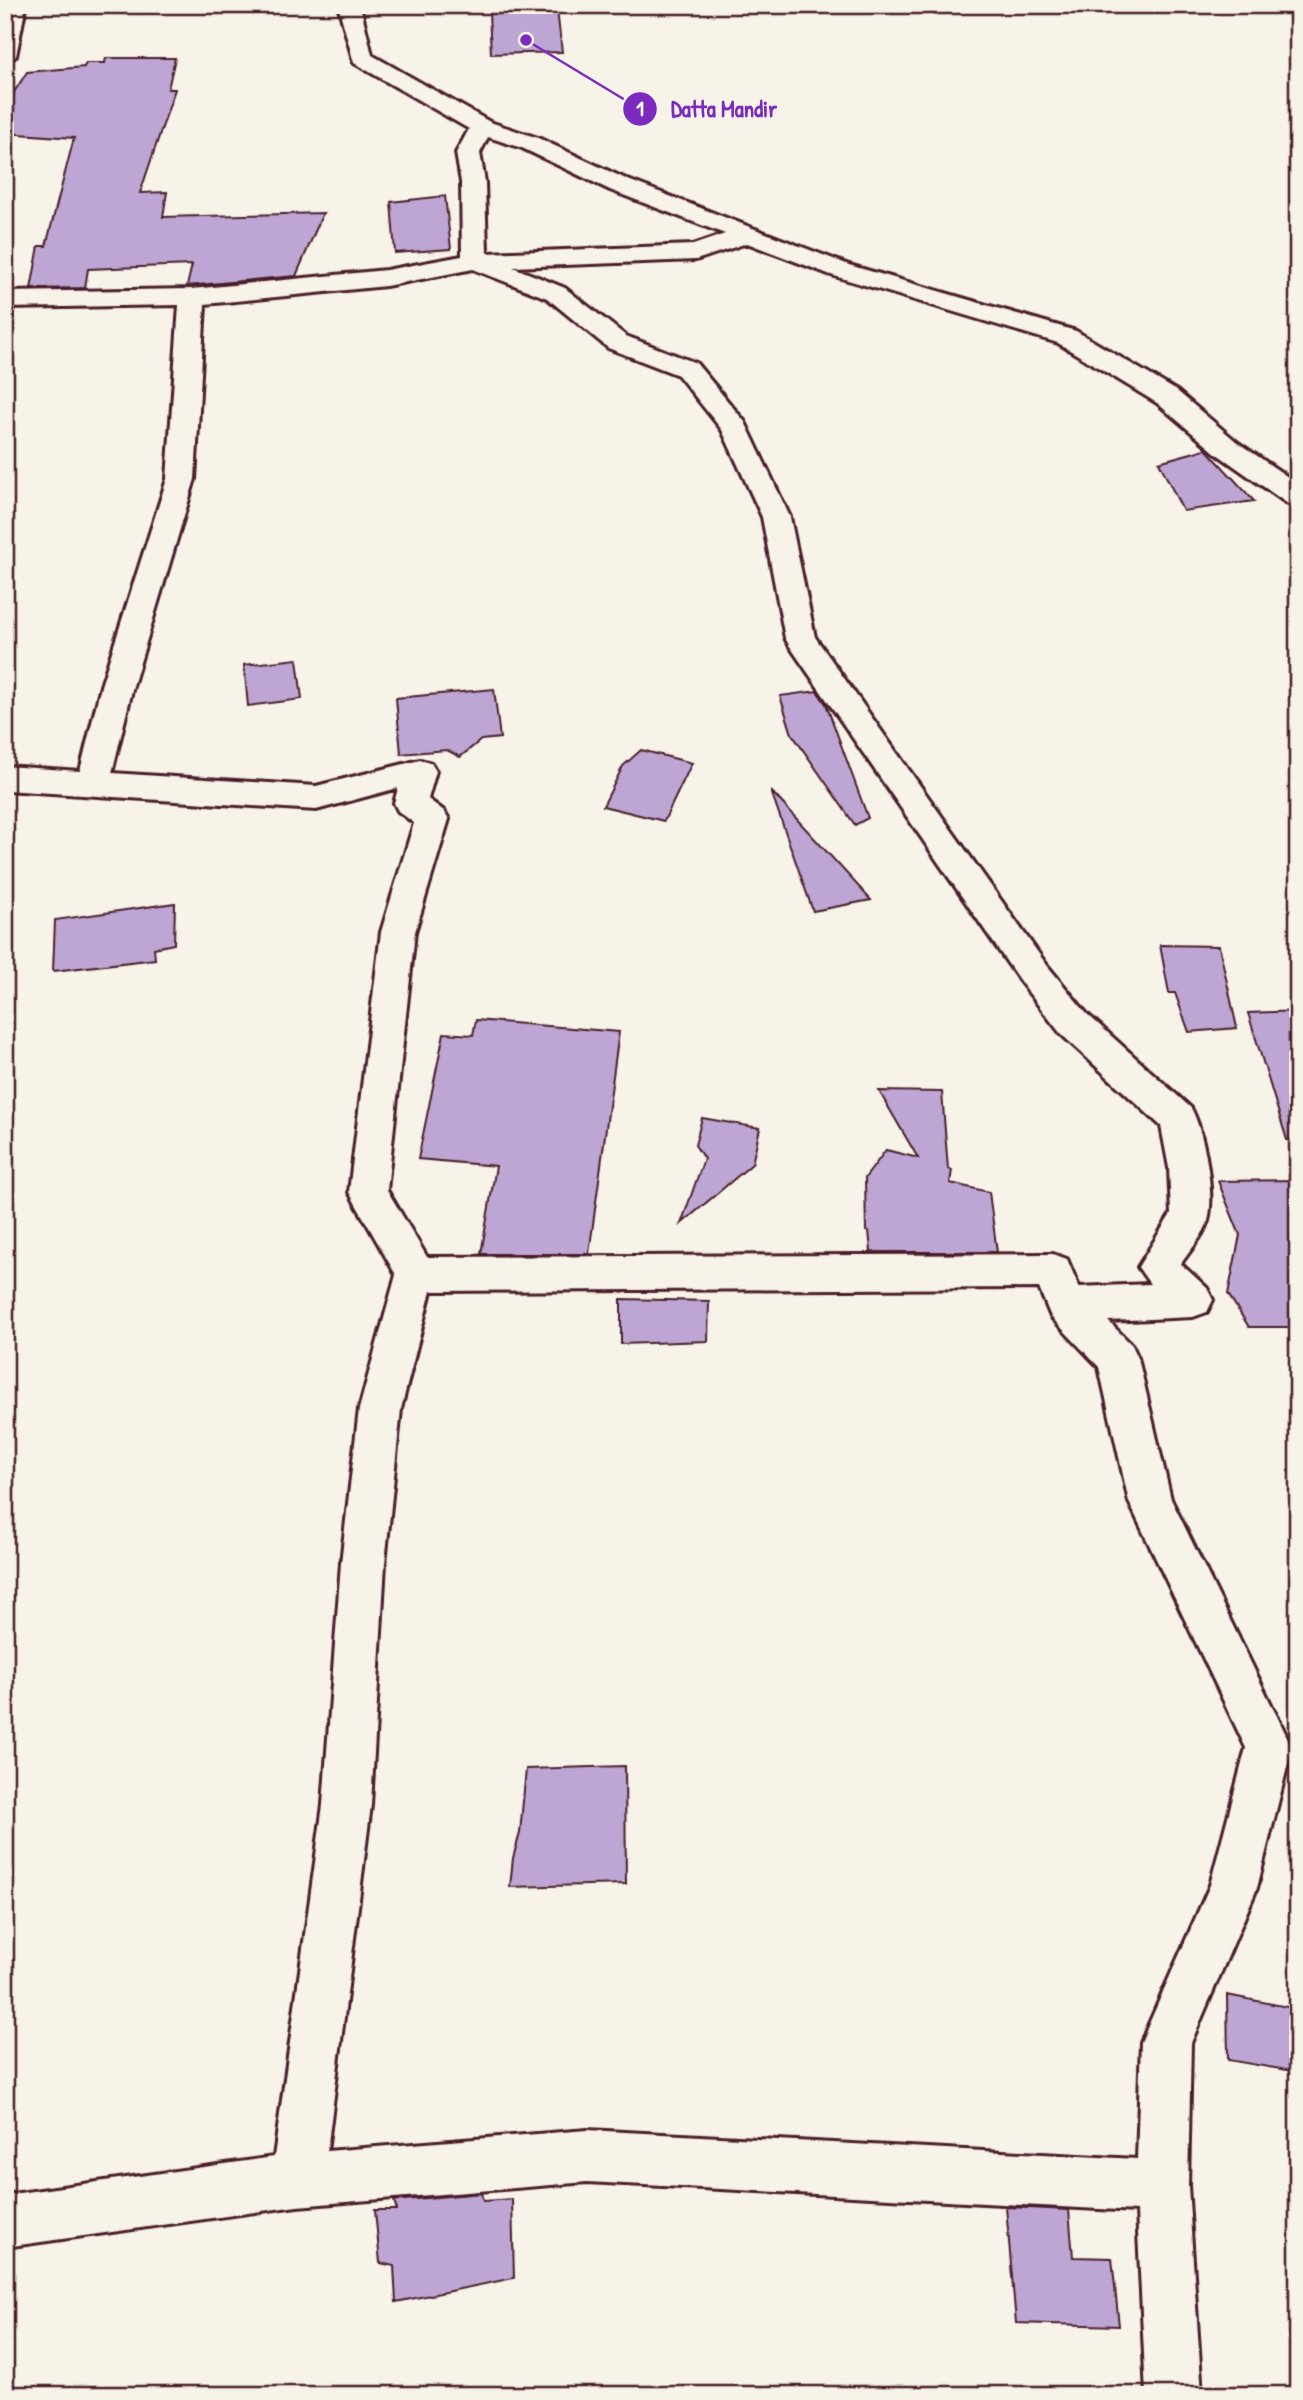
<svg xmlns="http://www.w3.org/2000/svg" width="1303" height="2400" font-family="'Patrick Hand',sans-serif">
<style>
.building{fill:#bea6d4;stroke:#4a1f2b;stroke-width:2}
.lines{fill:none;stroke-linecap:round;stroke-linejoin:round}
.minor-casing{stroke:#4a1f2b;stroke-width:6}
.minor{fill:#f7f3e8;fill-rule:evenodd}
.leader{fill:none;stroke:#7b2cbf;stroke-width:2.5}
.callout-dot{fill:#7b2cbf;stroke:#f7f3e8;stroke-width:2.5}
.mark-label{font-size:21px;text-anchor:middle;font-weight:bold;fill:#fff}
.callout-label{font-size:23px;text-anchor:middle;font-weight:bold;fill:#7b2cbf;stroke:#f7f3e8;stroke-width:5;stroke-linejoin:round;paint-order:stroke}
</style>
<rect width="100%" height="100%" fill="#f7f3e8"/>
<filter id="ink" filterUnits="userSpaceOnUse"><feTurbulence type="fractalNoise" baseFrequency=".0143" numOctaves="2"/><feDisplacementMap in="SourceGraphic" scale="14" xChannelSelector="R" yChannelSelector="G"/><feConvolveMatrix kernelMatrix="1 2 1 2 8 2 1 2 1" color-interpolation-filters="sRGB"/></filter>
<g filter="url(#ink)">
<path class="building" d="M557 10 562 52 491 54 489 12Z
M106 58H175L168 89H175L140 193 167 192 163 217 323 213 296 276 187 286 192 265 88 269 85 288 31 289 39 246H46L74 138 5 133V106L27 72 84 67 86 63H105Z
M445 196 451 249 395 253 391 202Z
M1206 449 1254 501 1183 511 1159 462Z
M297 659 302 699 248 706 244 665Z
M494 689 500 738 481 740 460 757 447 750 401 754 396 698Z
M817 691 826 704 868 818 855 825 792 734 780 696Z
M641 750 692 763 664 821 603 806 623 766Z
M771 791 871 900 813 911Z
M175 903 174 944 154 948 155 959 53 971 55 920Z
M1160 945 1219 946 1237 1028 1189 1032 1175 993H1169Z
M1298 1011V1138L1287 1140 1248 1013Z
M476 1020 619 1032 589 1254H481L496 1166 418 1159 444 1033 473 1035Z
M879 1091 942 1092 948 1169 952 1170 950 1183 989 1192 997 1252H871L869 1231H866L865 1178 886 1150 918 1158Z
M702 1118 760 1128 752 1164 681 1224 704 1159 695 1145Z
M1298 1180V1327H1249L1228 1294 1240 1235 1218 1181Z
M621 1299 709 1301 708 1341 621 1344Z
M625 1766 626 1884 510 1887 513 1858 520 1833 526 1769Z
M1227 1995 1298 2009V2072L1228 2060Z
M481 2193 483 2201 512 2199 514 2278 396 2302 394 2266 380 2263 375 2210H397L394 2201Z
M1006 2207 1069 2210 1073 2257 1112 2258 1119 2326 1016 2323Z"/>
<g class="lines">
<g class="minor-casing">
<path id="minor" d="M5 5H26L16 56 5 63Z
M338 5H360L372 55 490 122 538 138 628 180 849 265 1076 331 1177 391 1237 442 1298 484V507L1288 504 1217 454 1157 403 1058 343 831 275 747 243 696 260 513 267 565 288 626 336 696 363 745 422 790 517 815 637 1046 964 1087 1014 1191 1108C1204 1132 1214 1189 1209 1216 1207 1232 1190 1250 1181 1264L1207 1288 1213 1300 1207 1312 1193 1317 1108 1321 1132 1345 1138 1358 1171 1499 1292 1747 1257 1888 1191 2043 1188 2186 1202 2395H1146L1137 2211 587 2182 297 2206 5 2247V2195L274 2157 323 1805 341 1563 359 1409 396 1275 349 1192 381 932 414 823 398 811 394 803 398 788 316 810 5 790V766L80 771 101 686 167 479 179 305 5 308V292L192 289 386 270 462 256 461 182 456 153 469 129 354 63ZM488 137 522 148 610 190 725 234 693 245 487 253 485 182 480 153ZM473 269 547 298 608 348 678 375 722 430 762 517 785 638 789 645 1022 984 1061 1034 1161 1126 1169 1168 1171 1214 1138 1267 1150 1284 1079 1287 1067 1259 1053 1254 427 1257 387 1190 415 932 449 819 444 811 428 799 436 771 431 763 420 760 316 786 112 773 133 686 195 479 205 304 386 286ZM1039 1288 1051 1317 1099 1367 1129 1502 1246 1748 1210 1885 1141 2042 1137 2159 587 2130 327 2151 371 1805 385 1563 401 1409 431 1291Z"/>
</g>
<use href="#minor" class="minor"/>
</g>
</g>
<path class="leader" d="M526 40L640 109"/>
<g class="callout-dot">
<circle cx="526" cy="40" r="7"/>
<circle cx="640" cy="109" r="18"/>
</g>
<g class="mark-label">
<text x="640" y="116">1</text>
</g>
<g class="callout-label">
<text x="724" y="117">Datta Mandir</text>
</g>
<rect width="1303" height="2400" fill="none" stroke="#f7f3e8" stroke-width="28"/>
<rect x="14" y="14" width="1275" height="2372" fill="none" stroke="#4a1f2b" stroke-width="2.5" filter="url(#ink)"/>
</svg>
